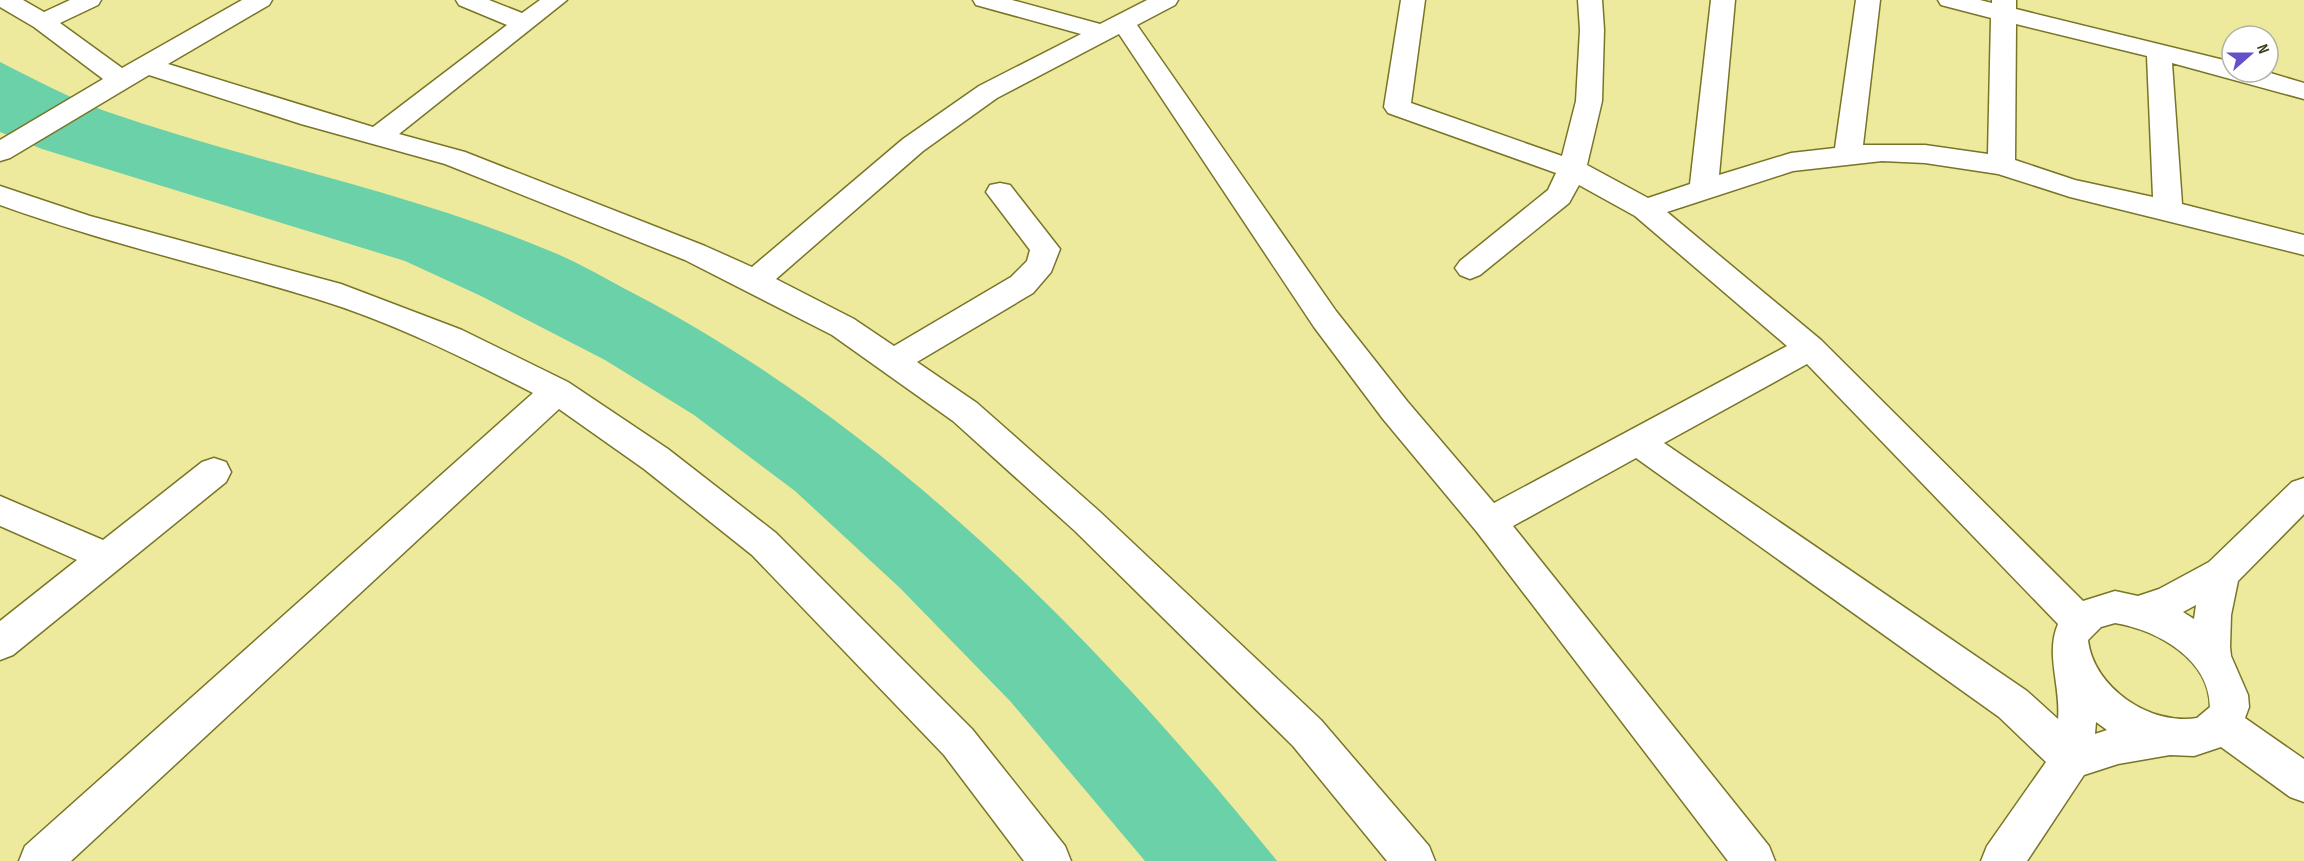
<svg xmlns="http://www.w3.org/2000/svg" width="2304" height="861" font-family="'Sofia Sans Condensed',sans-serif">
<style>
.water{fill:#6ad1a9}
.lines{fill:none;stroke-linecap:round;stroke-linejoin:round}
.minor-casing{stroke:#797527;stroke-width:3}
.minor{fill:#fff;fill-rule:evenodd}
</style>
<rect width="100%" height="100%" fill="#eeea9d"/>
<path class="water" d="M0 62C34 79 69 98 105 111 254 163 410 191 555 253 581 264 606 279 631 292 887 425 1097 638 1277 861H1145L1010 701 900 588 795 491 694 415 605 360 481 296 405 261 42 149 0 132Z"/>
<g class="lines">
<g class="minor-casing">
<path id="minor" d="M0 0H23L44 12 70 0H101L98 5 60 23 122 68 242 0H272L269 5 168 64 373 127 507 25 459 5 456 0H489L522 13 540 0H567L399 134 465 152 705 246 752 267 903 139 979 86 1081 34 976 5 973 0H1012L1100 24 1147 0H1178L1175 5 1137 25 1336 311 1407 401 1494 503 1787 346 1635 216 1579 185 1569 203 1480 275 1470 279 1460 275 1455 268 1460 261 1548 190 1556 173 1388 113 1384 107 1401 0H1425L1411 103 1562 156 1576 101 1580 30 1578 0H1602L1604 30 1602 101 1587 165 1648 198 1690 184 1711 0H1735L1719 175 1791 153 1835 148 1856 0H1880L1863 145H1925L1988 154 1991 18 1941 5 1938 0H1980L1992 3V0H2016V9L2232 62V72H2267L2304 83V99L2172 63 2182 204 2304 235V255L2070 197 1998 174 1925 163 1882 161 1793 171 1667 212 1821 340 2083 601 2115 591 2138 596 2159 589 2209 562 2292 482 2304 478V514L2238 581 2231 615 2230 647 2231 656 2248 695 2249 707 2245 718 2304 759V802L2290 797 2221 747 2194 756 2170 755 2118 764 2084 775 2027 861H1981L1987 846 2046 762 1999 717 1636 458 1513 526 1769 846 1775 861H1728L1477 532 1383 419 1314 327 1119 34 997 98 923 151 776 279 854 319 894 346 1011 277 1027 261 1030 250 986 192 990 185 1000 183 1010 185 1060 249 1051 272 1033 293 917 362 977 403 1099 511 1321 720 1429 846 1435 861H1387L1293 746 1075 531 953 421 832 335 685 260 445 164 301 124 149 75 10 158 0 161V140L103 79 34 27 0 7ZM2016 24 2147 56 2153 197 2075 180 2015 160ZM1807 364 2058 624C2045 654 2061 686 2058 719L2027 691 1664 443ZM2196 605 2194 619 2183 612ZM2115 623C2157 630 2210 659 2210 707L2197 718C2150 726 2093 687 2088 640L2101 627ZM2096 722 2107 730 2095 734Z
M0 186 90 216 341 284 462 330 568 382 668 449 776 533 972 729 1065 846 1071 861H1024L944 755 752 555 644 469 559 409 71 861H19L25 846 533 393C464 358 394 323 320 300 213 267 105 243 0 205Z
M214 458 226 462 231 472 226 482 13 655 0 660V621L77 560 0 526V496L103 540 202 462Z"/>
</g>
<use href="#minor" class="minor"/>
</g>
<g transform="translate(2250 54) rotate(69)"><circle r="28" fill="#ffffff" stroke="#b1b1a4" stroke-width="1.5"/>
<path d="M0-4.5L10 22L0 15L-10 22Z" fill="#6450c9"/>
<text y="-9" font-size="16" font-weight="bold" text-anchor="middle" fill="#3d3b1b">N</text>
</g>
</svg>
